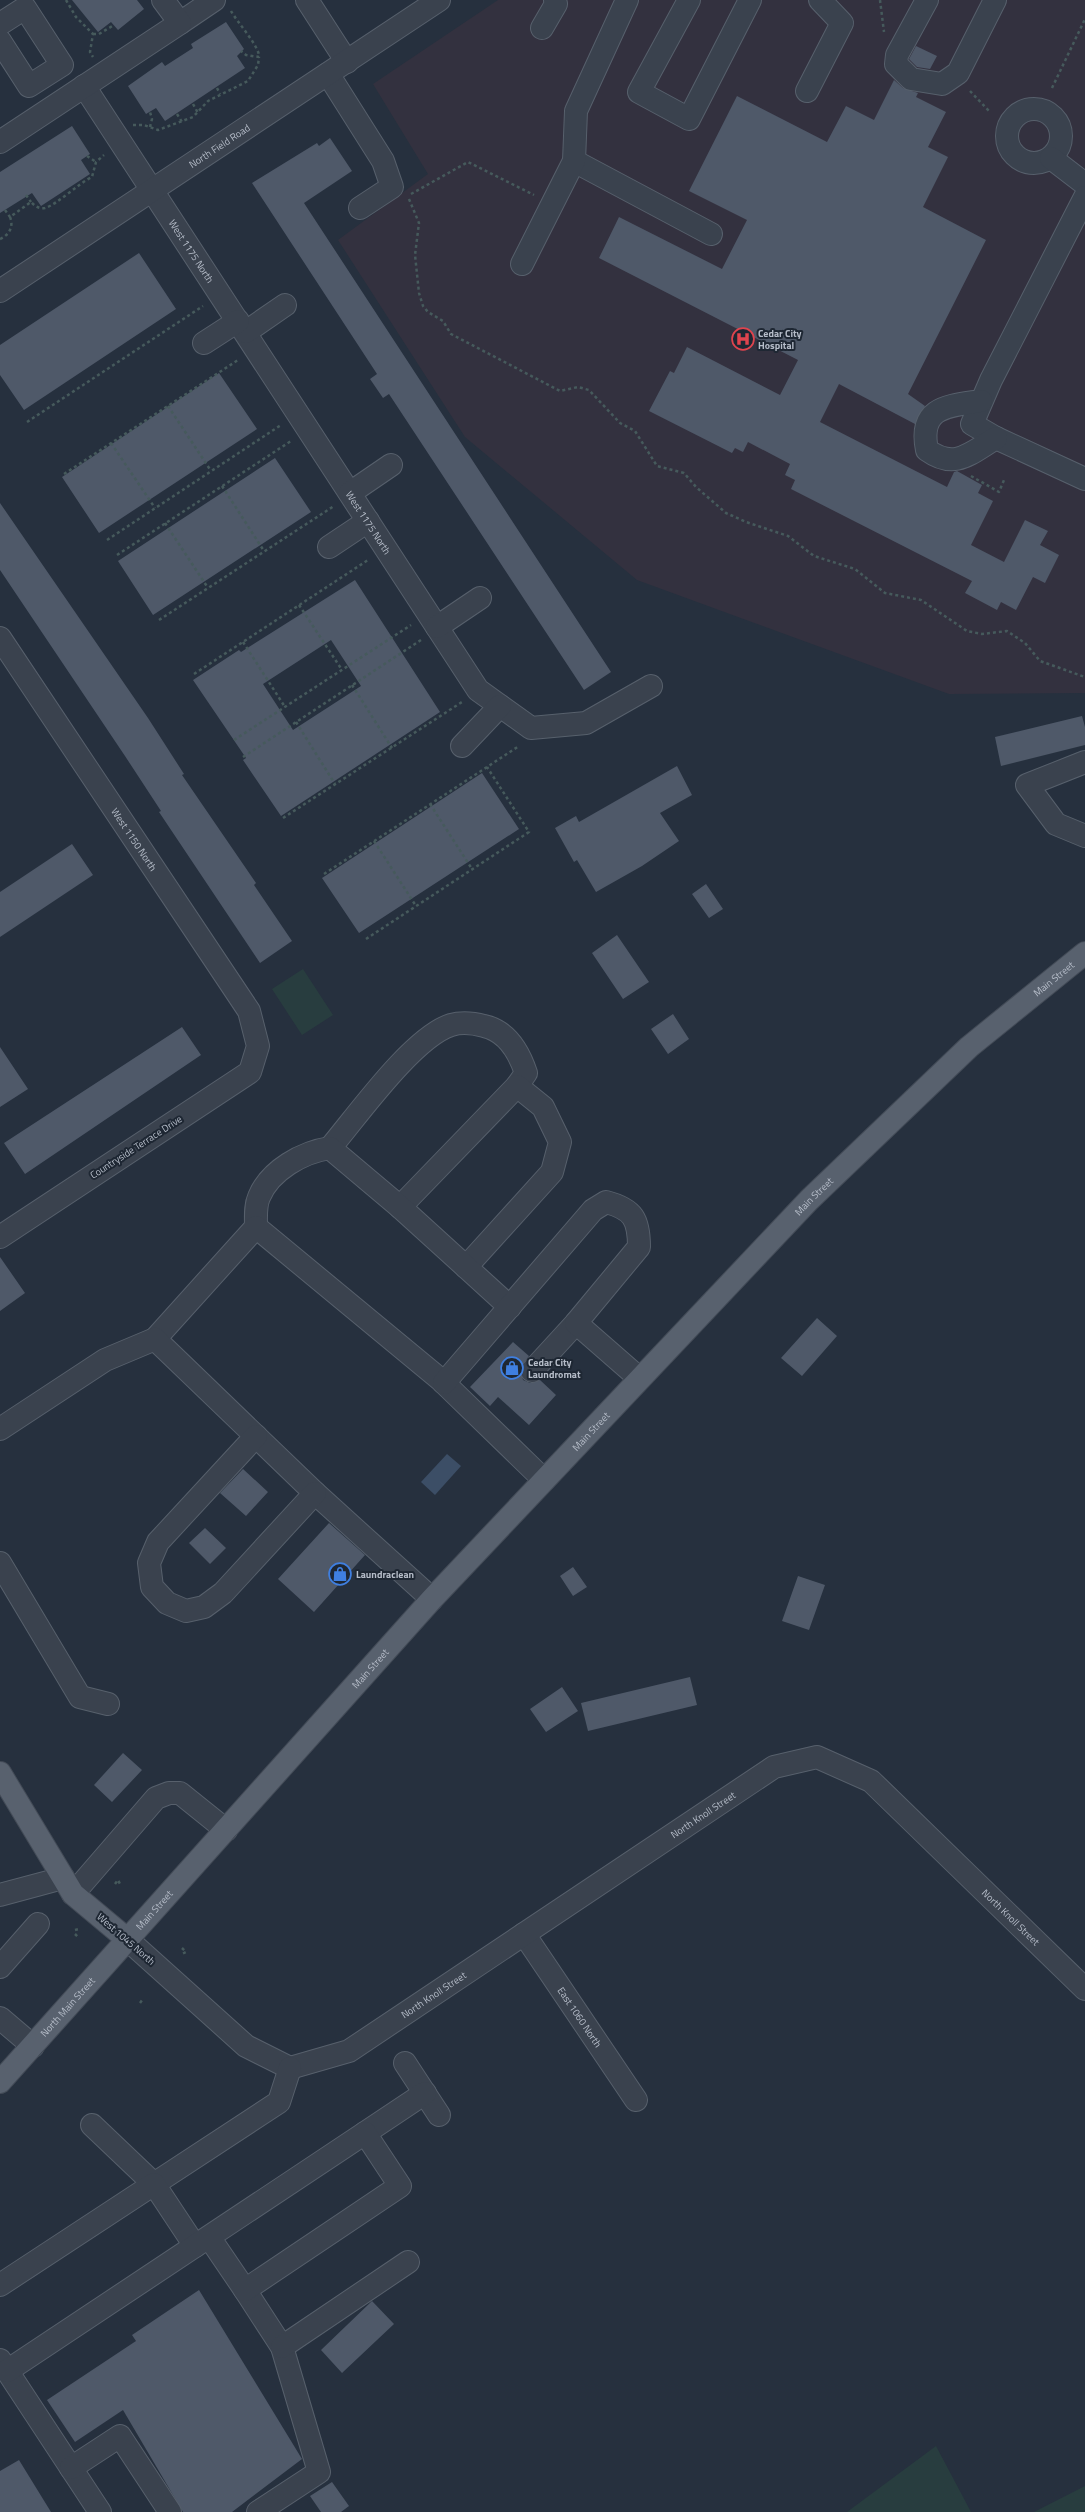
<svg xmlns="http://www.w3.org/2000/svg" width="1085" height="2512" font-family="'Titillium Web',sans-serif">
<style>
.medical{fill:#33313f}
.green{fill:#283d3f}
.water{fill:#3c4e66}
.building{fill:#4f5969;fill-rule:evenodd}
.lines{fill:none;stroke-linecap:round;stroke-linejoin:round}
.minor-casing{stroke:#57606c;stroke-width:24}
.major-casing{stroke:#434b57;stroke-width:24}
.path{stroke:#465a5c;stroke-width:2.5;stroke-dasharray:3 3;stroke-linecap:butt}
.minor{stroke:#3a424e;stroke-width:22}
.major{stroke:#58616e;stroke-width:22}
.labels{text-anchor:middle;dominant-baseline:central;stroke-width:4;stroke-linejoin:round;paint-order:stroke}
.street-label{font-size:10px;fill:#b6bdc9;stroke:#1e2733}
.poi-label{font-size:10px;font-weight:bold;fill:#b6bdc9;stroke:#1e2733;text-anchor:start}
</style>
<rect width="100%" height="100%" fill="#26303e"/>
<path class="medical" d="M498 0H1085V693L949 694 637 580 465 437 338 240 428 174 373 84Z"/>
<path class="green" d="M303 969 333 1015 302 1035 272 989Z
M936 2446 971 2512H847Z
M1085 2486V2512H1034Z"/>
<path class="water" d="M447 1454 461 1466 435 1495 421 1482Z"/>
<path class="building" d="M72 0H137L144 9 118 30 111 22 98 32Z
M226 22 244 49 237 56 245 68 165 121 156 108 146 114 128 86 162 62 165 66 193 48 191 44Z
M916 46 937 56 930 69 917 67 909 59Z
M894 80 903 88 918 93 916 97 946 112 928 147 948 157 923 207 986 240 908 394 925 406 915 424 839 384 820 422 947 487 954 472 957 471 982 485 978 493 993 501 971 545 1004 562 1025 520 1048 531 1040 545 1059 555 1045 583 1033 577 1016 610 1001 602 997 610 965 593 972 581 791 489 795 480 785 475 790 464 748 442 743 452 735 448 732 453 649 411 670 371 674 373 687 347 780 395 798 360 599 258 619 217 722 269 747 220 689 191 737 96 827 142 846 106 874 120Z
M72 126 90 154 81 160 90 174 41 206 32 193 0 213V172Z
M330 138 352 171 304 203 611 672 584 690 389 394 383 398 370 379 377 374 252 183 317 143 319 146Z
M139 253 176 309 24 410 0 375V345Z
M219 373 257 429 99 533 62 477Z
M275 458 311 512 153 615 118 561Z
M0 503 148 718 184 774 182 775 256 883 254 885 292 941 260 963 159 812 161 811 125 756 0 570Z
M355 580 440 712 281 816 243 760 246 758 193 680 239 650 241 652ZM331 640 361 686 293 730 263 684Z
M1082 716 1085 727V745L1001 766 995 737Z
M677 766 692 795 660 813 679 841 642 866 596 892 577 860 574 862 555 828 576 816 579 822Z
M482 773 519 829 359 933 322 878Z
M72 844 93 875 0 937V892Z
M706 884 723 909 709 918 692 894Z
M617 935 649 982 623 999 592 953Z
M673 1014 689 1039 668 1054 651 1029Z
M182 1027 201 1055 25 1174 4 1143Z
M0 1047 28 1089 0 1107Z
M0 1257 25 1293 0 1311Z
M817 1318 837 1336 802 1376 781 1358Z
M513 1342 529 1356 520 1368 523 1380 530 1383 540 1380 556 1395 529 1425 498 1397 490 1406 470 1387Z
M243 1469 268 1492 246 1516 220 1493Z
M329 1523 365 1555 314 1612 278 1579Z
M205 1528 226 1548 210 1564 189 1543Z
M573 1567 587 1587 573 1596 560 1576Z
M798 1576 825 1585 809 1630 782 1621Z
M690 1677 697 1705 588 1731 581 1703Z
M562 1687 578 1711 546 1732 530 1709Z
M123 1753 142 1770 112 1802 94 1785Z
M199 2290 302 2459 232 2512H183L123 2410 75 2442 47 2400 136 2341 132 2335Z
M372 2301 394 2324 342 2373 321 2350Z
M19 2460 51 2512H0V2471Z
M332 2482 349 2506 341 2512H321L310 2496Z"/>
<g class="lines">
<g class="minor-casing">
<g id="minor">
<path d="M307 0 347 62"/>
<path d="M689 0 639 92 689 119 750 0"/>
<path d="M927 0 897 55 896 64 911 79 942 84 958 73 995 0"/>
<path d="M180 23 214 0"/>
<path d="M0 24 25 8 62 65 29 86 0 41"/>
<path d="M542 28 556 4 555 0"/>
<path d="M328 74 383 161 392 187 360 208"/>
<path id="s1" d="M84 86 478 690 531 728 586 723 651 686"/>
<path d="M807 91 842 23 820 0"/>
<circle cx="1034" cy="136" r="27"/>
<path d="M0 142 180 23 163 0"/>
<path d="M1051 158 1085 184"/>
<path d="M574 161 711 234"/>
<path d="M1085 197 991 380 972 424 996 438 1085 479"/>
<path d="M522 264 574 161 576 111 627 0"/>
<path id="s2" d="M0 291 439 0"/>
<path d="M246 332 285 305"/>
<path d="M204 343 238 321"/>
<path d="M981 401C949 406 918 406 927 450 955 470 969 454 996 438"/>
<path d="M350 493 391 465"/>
<path d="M329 547 368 521"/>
<path d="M437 627 480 598"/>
<path id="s3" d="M0 638 249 1011 258 1046 250 1072 0 1237"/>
<path d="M462 746 500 706"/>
<path d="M1085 762 1027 785 1056 824 1085 836"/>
<path d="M330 1148C357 1116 413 1037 451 1025 461 1022 473 1023 484 1026 507 1031 519 1052 526 1073L517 1086"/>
<path d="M400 1207 517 1086 543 1107 560 1142 552 1172 466 1267"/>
<path d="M256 1227C256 1217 255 1206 259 1197 270 1170 303 1152 330 1148L400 1207 510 1307"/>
<path d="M155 1339 256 1227 441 1380 544 1480"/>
<path d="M532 1371 576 1323"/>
<path d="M444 1383 593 1210 606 1202C633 1209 639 1219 639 1247L576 1323 639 1378"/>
<path d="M0 1429 105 1360 155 1339 315 1493 432 1599"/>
<path d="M256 1436 158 1542 149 1563 152 1587 167 1603 186 1611 204 1607 223 1593 315 1493"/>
<path d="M0 1563 80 1697 108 1704"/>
<path d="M73 1894 156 1798 169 1793H180L226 1830"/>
<path d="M0 1895 63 1878"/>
<path id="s4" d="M524 1934 636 2100"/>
<path d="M128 1940 246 2046 290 2068"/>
<path d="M0 1967 38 1924"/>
<path d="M0 2018 33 2046"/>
<path d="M405 2063 439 2115"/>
<path id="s5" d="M290 2068 349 2051 774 1767 817 1757 871 1781 1085 1989"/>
<path d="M92 2125 154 2184 279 2102 290 2068"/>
<path d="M365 2133 425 2093"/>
<path d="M0 2285 154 2184 195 2246"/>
<path d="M245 2290 282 2347 319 2472 258 2512"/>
<path d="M282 2347 408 2262"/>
<path d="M0 2360 100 2512"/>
<path d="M7 2371 365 2133 400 2186 245 2290 209 2237"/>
<path d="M71 2468 120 2436 170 2512"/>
</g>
</g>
<g class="major-casing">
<g id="major">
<path d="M0 1773 73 1894 128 1940"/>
<path id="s6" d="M0 2082 432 1599 809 1200 969 1047 1085 953"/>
</g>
</g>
<path class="path" d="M66 0 76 17 93 34 90 52 93 57
M880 0 884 32
M231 11C237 22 260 47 259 57L246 55 241 51
M93 34H99L114 25
M217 88 220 94
M1052 88 1085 19
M970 91 990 112
M193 104 198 113
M177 114 182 122
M133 125H144L158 130 193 117 208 101 248 81 258 65 259 57
M150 127 152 119 150 112
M87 156 96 162
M411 194 468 162 534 195
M26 195 31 202
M409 199 419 223 415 255 419 293 423 306 428 312 443 321 451 334 560 391 578 387 589 390 620 423 635 431 657 466 684 473 696 487 726 513 746 522 788 536 814 556 855 569 885 593 921 600 967 631 982 634 1007 631 1025 643 1040 661 1085 677
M5 210 10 217
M0 239C9 235 14 227 10 217L31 202C35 206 39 209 45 208 58 204 79 183 92 177L96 162 104 155
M168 406 211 471
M27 422 203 306
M111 443 155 508
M64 474 238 360
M971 476 999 492 1004 480
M222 486 264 551
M165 523 208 588
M107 540 281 425
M117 555 291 441
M299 605 342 670
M159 620 334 506
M243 642 285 707
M194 674 368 560
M352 685 392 748
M296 722 335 784
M234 740 411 625
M243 757 421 640
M430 804 472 869
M283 818 462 702
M374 841 416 906
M324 874 519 746
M366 939 529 832 487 767
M115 1884 118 1880 120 1884
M75 1930 79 1929
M75 1934 79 1938
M182 1948 186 1952 182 1954
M140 2003 143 1999"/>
<use href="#minor" class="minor"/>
<use href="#major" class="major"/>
</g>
<defs>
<g id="hospital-ring" transform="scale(1.15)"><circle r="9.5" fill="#1e2733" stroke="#e0444e" stroke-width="1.5"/><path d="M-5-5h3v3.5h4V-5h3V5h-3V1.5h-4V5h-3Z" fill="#e0444e"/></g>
<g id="shop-ring" transform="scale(1.15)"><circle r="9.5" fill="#1e2733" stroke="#3f7fe0" stroke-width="1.5"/><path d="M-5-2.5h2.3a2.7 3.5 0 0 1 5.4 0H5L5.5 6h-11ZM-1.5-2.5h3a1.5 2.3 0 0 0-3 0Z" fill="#3f7fe0"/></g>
</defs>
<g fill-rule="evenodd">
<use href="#hospital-ring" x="743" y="339"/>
<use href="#shop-ring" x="512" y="1368"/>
<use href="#shop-ring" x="340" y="1574"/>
</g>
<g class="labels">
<g class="street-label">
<text stroke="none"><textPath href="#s2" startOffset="263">North Field Road</textPath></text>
<text stroke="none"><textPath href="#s1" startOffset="197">West 1175 North</textPath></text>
<text stroke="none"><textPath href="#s1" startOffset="521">West 1175 North</textPath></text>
<text stroke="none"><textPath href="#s3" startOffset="242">West 1150 North</textPath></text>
<text stroke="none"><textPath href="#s6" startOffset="1527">Main Street</textPath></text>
<text transform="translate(136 1147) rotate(-33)">Countryside Terrace Drive</text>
<text stroke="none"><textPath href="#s6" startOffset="1203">Main Street</textPath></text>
<text stroke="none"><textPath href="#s6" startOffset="879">Main Street</textPath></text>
<text stroke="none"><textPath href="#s6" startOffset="555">Main Street</textPath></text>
<text stroke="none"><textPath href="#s5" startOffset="487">North Knoll Street</textPath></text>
<text stroke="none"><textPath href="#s6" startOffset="231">Main Street</textPath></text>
<text stroke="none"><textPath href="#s5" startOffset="871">North Knoll Street</textPath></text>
<text transform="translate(126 1939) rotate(41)">West 1045 North</text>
<text stroke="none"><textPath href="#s5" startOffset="163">North Knoll Street</textPath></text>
<text stroke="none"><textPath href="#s6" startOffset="101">North Main Street</textPath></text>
<text stroke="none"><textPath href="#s4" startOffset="100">East 1060 North</textPath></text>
</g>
<g class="poi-label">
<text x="758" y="333">Cedar City<tspan x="758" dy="12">Hospital</tspan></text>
<text x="528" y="1362">Cedar City<tspan x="528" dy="12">Laundromat</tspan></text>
<text x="356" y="1574">Laundraclean</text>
</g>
</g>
</svg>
